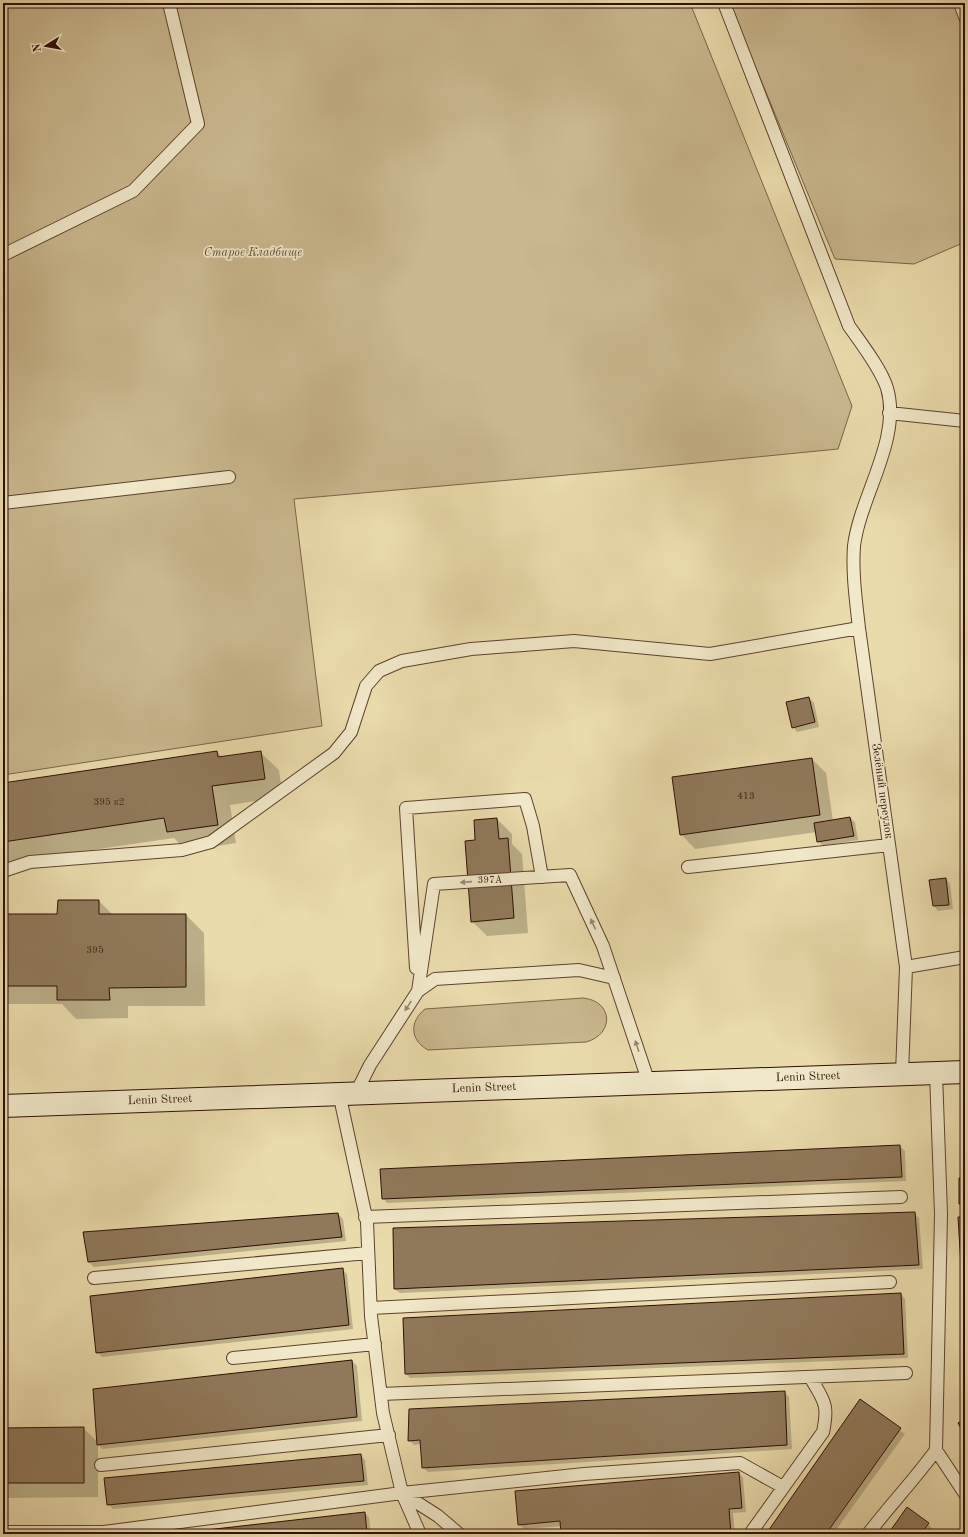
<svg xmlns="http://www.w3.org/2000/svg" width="968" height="1537" font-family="'Old Standard TT',serif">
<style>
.green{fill:#cab88f;stroke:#7c634a}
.shadow{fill:#0003}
.building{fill:#90795b;stroke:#2e0e04}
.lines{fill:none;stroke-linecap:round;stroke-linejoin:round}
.service-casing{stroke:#5d412e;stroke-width:14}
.secondary-casing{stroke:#2e0e04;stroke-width:24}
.service{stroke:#f1e8c9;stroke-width:12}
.secondary{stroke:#f1e8c9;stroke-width:22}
.oneway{fill:#998670}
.labels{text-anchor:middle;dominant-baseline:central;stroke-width:3.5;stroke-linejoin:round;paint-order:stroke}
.number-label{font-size:10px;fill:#46291a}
.park-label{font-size:12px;font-style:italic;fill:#654a35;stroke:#f1e8c9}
.street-label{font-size:12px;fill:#2e0e04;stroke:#f1e8c9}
</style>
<rect width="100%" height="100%" fill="#eadbac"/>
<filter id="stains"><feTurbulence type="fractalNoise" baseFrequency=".005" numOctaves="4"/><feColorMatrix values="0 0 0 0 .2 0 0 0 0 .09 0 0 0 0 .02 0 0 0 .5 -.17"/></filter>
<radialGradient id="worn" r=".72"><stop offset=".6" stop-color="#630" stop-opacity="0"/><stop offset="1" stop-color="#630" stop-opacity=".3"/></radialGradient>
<path class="green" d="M3 3H690L852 406 838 449 635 469 294 499 322 726 3 775Z
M729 3H965V242L914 264 835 259Z
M583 998C613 1001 615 1034 586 1042L428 1050C410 1040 409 1022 425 1009Z"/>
<path class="shadow" d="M809 698 814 703 819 727 797 732 793 727Z
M217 752 222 757 260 752 279 770 283 797 230 805 236 843 186 851 174 838 3 863V784Z
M812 759 826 773 833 821 850 818 855 822 858 840 823 846 818 841 817 832 695 849 681 834Z
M497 819 512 834V844L522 854 528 933 487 936 472 921 476 841Z
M946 879 950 884 953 909 938 911 934 906 931 881Z
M99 901 113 915H186L204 933 205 1006H128V1018L76 1019 62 1004H3V915H58Z
M900 1146 905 1151 906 1181 387 1203 383 1198Z
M965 1179V1208L960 1203Z
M914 1213 919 1218 923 1269 400 1293 395 1289Z
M338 1214 343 1219 346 1241 94 1267 89 1262Z
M342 1269 347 1274 353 1329 102 1357 97 1352Z
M901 1294 905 1299 908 1358 410 1378 406 1374Z
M352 1361 357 1366 362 1421 102 1449 98 1444V1497L3 1498V1429L83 1428 98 1442Z
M784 1392 789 1397 792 1449 428 1472 423 1467 421 1444 414 1445 409 1440Z
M860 1400 905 1434 833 1534H767Z
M360 1455 365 1460 368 1485 113 1509 108 1504Z
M739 1473 743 1478 746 1512 733 1513 735 1534H562V1526L524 1529 519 1524Z
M364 1513 369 1517 371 1534H180Z
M928 1524 933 1529 929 1534H889Z"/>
<path class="building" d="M809 697 815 722 792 728 786 702Z
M217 751 218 757 261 751 265 779 212 786 218 825 167 832 164 818 3 842V783Z
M812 758 820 815 680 835 672 777Z
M850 817 854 836 817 842 814 823Z
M497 818 499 839 508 838 514 918 471 922 465 841 475 840 474 820Z
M946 878 949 905 933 906 929 880Z
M58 900H99V914H186V987L109 988 110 1000H57V986H3V914H57Z
M900 1145 902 1177 382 1199 380 1169Z
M959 1178H965V1204H959Z
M915 1212 919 1265 394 1289 393 1228Z
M338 1213 342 1237 88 1262 83 1232Z
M958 1217H965V1330Z
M343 1268 349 1325 96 1353 90 1296Z
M901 1293 904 1354 405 1374 403 1318Z
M352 1360 357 1417 97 1445 93 1389Z
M785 1391 787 1445 422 1468 420 1440 408 1441 409 1409Z
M860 1399 901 1428 826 1534H766Z
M965 1419V1435L958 1423Z
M84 1427V1483H3V1428Z
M361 1454 364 1481 107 1505 104 1478Z
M739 1472 742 1508 729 1509 731 1534H561L560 1521 518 1525 515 1491Z
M907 1507 929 1523 921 1534H888Z
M365 1512 367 1534H171Z"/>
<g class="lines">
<g class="service-casing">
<path id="service" d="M724 3 849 326C861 343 881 369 887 388 902 439 860 496 854 546 852 573 856 601 859 628L906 967 902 1074
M960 3 965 17
M3 255 133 191 198 124 169 3
M889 413 965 421
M3 503 229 477
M688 867 889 845
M3 871 30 862 182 850 211 842 334 753 351 732 366 686 379 671 402 661 471 649 574 641 710 654 859 628
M906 967 965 957
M416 968 406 808 525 799 533 826 542 877
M418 991 435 979 579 970 614 978
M936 1073 941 1214 936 1450 965 1494
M339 1093 367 1222 371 1316 383 1413 402 1493 420 1534
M356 1093 370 1065 418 991 434 884 570 875 603 946 649 1083
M365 1217 901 1197
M94 1278 368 1253
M371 1308 890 1282
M233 1358 375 1344
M381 1394 906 1373
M101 1465 389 1435
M402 1493 438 1516 459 1534
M3 1532H104L402 1493 584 1474 740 1463 783 1487
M750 1534 823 1432C829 1404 824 1401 810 1377
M868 1534C890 1505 915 1479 936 1450"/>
</g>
<g class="secondary-casing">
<path id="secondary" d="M3 1106 965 1072"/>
</g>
<use href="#service" class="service"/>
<use href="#secondary" class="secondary"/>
</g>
<defs><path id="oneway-solid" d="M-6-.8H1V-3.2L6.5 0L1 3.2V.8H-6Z"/></defs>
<g class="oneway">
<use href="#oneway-solid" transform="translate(466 882) rotate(176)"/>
<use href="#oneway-solid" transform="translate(593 924) rotate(-115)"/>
<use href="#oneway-solid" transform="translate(408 1006) rotate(123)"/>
<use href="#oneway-solid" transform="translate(637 1046) rotate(-108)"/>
</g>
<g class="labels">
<g class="number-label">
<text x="746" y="796">413</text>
<text x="109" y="802">395 к2</text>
<text x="490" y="880">397А</text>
<text x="95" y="950">395</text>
</g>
<g class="park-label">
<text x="253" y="253">Старое Кладбище</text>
</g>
<g class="street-label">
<text transform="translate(882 791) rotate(82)">Зелёный переулок</text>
<text transform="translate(808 1077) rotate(-2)">Lenin Street</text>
<text transform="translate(484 1088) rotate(-2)">Lenin Street</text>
<text transform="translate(160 1100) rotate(-2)">Lenin Street</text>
</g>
</g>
<rect width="968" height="1537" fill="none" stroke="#eadbac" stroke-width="16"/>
<rect x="4" y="4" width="960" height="1529" fill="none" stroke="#2e0e04" stroke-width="2"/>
<rect x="8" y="8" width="952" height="1521" fill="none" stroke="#2e0e04"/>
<g transform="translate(46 46) rotate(259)" stroke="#f1e8c9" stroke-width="3" paint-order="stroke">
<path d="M0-3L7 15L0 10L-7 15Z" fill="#2e0e04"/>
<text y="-6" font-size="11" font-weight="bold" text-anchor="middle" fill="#2e0e04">N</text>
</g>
<rect width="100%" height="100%" filter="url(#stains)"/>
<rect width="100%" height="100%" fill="url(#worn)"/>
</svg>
